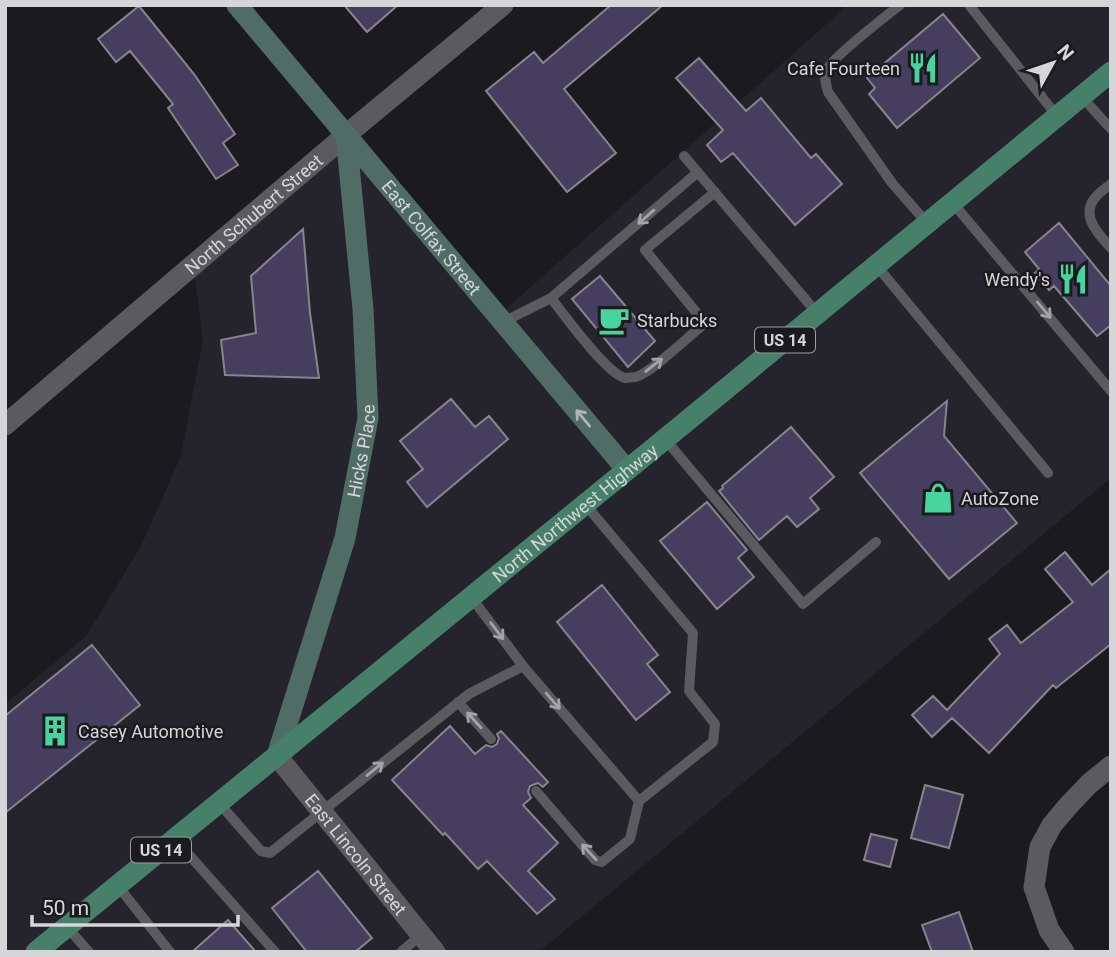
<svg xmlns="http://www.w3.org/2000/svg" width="1116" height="957" font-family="Roboto,sans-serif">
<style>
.built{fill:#25232c}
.building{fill:#453e5f;stroke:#85858a;stroke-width:2}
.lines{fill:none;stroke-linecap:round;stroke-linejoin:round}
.lane{stroke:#5a5a5f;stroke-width:10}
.street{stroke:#5a5a5f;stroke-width:21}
.secondary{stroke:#506d65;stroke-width:21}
.primary{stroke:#46806a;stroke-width:21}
.oneway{stroke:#a4a4a8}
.oneway2{stroke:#aeb6b6}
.labels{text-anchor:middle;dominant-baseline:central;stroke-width:5;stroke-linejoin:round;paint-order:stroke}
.shield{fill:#1b1a1f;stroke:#9e9da0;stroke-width:2}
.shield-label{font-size:16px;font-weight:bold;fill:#d6d5d8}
.poi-label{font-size:18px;fill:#d6d5d8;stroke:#1b1a1f;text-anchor:start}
.street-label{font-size:18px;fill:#d6d5d8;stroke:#1b1a1f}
</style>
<rect width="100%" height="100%" fill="#1b1a1f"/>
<path class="built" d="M848 5H1111V478L539 952H5V704L86 636 141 546 181 456 203 339 193 265 346 135 498 316Z"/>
<path class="building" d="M344 5H398L367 32Z
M611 5H663L564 89 616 153 567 192 486 91 534 52 543 63Z
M139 6 194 74 235 134 223 143 238 165 216 179 168 108 173 104 130 51 116 62 98 39Z
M943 14 980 58 897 128 869 94 875 88 867 78Z
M699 58 746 111 761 98 811 158 816 154 842 184 795 225 733 153 721 162 707 145 723 130 676 78Z
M1059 223 1111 286V325L1097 336 1054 286 1049 290 1035 273 1039 269 1025 252Z
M303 229 310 313 319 378 225 375 221 340 256 333 251 276Z
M600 276 655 341 628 367 572 299Z
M451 399 475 427 489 416 508 439 427 507 407 482 423 469 400 441Z
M947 401 944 436 1017 523 949 579 860 473Z
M791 427 834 477 810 498 819 509 797 527 787 516 759 540 719 491 723 488 722 486Z
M707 502 747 550 738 558 754 577 717 609 660 541Z
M1065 552 1092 585 1111 569V644L1056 688 1053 685 989 753 952 718 932 737 912 715 933 696 947 710 1000 654 989 639 1007 625 1021 643 1073 602 1045 569Z
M602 585 658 655 647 664 670 692 636 720 557 622Z
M92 645 140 705 5 813V716Z
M450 726 475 754 486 745 492 747 497 744 499 738 497 734 501 731 548 782 543 787 538 783 530 786 528 792 531 798 523 805 558 843 528 871 555 899 537 914 487 861 478 869 445 833 443 835 392 780Z
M925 785 963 795 949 848 911 838Z
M871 834 897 840 890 867 864 860Z
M318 871 372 938 355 952H307L272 908Z
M959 912 973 952H932L922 925Z
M228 920 256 952H192Z"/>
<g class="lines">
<path class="lane" d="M900 5C886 16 831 58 826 71 824 79 826 85 828 92L892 183 927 223
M969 5 1057 116
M1081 96 1111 129
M684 156 817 313
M1111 184C1106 188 1098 193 1094 199 1081 217 1099 235 1111 248
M952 202 1111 391
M876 265 1048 473
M551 298C564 315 607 374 625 378 626 378 635 377 636 377 652 372 690 335 705 323L645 250 715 192
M503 322 551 298 698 172
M665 439 803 604 876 542
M471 597 523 666
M458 702 491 739
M536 791 595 860 602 862 630 839 639 801 713 742 715 724 689 691 693 633 585 504
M219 803 261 851 270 853 469 694 523 666 639 801
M175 839 275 952
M118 886 170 952
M67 927 89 952
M401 952 421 935"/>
<g class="street">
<path id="s1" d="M5 425 346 135 503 5"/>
<path id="s2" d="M277 756 435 952"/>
<path d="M1064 952 1049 930 1034 887 1040 847 1052 825 1068 806 1089 784 1111 766"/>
</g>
<g class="secondary">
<path id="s3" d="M237 5 627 470"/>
<path id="s4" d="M277 756 345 538 368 418 363 309 346 135"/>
</g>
<path class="primary" id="s5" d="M36 952 665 439 1111 72"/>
</g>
<defs><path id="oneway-shaft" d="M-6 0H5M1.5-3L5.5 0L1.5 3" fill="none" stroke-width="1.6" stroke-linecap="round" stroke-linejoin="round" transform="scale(1.75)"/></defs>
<g class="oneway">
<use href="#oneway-shaft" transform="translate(646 217) rotate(139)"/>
<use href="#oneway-shaft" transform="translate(1044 310) rotate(50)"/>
<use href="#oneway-shaft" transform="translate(654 365) rotate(-38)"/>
<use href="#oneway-shaft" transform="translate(497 631) rotate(53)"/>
<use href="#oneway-shaft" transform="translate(553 701) rotate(49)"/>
<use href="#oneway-shaft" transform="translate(474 720) rotate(-132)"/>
<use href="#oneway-shaft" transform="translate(375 769) rotate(-39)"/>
<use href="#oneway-shaft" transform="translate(589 852) rotate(-133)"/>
</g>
<use class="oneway2" href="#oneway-shaft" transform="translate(583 418) rotate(-130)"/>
<defs>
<g id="restaurant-bare" transform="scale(2.415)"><path d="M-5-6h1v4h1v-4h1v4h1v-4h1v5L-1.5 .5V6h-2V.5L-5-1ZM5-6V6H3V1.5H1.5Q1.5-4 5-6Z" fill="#47d49e" stroke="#1b1a1f" stroke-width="2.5" paint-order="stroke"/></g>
<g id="cafe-bare" transform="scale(2.415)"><path d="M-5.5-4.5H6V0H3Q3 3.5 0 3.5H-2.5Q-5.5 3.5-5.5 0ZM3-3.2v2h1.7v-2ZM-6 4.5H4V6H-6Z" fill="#47d49e" stroke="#1b1a1f" stroke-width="2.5" paint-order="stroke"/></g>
<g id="shop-bare" transform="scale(2.415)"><path d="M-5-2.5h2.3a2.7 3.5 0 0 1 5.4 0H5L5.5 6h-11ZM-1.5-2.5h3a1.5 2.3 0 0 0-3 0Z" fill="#47d49e" stroke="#1b1a1f" stroke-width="2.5" paint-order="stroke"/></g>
<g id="building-bare" transform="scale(2.415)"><path d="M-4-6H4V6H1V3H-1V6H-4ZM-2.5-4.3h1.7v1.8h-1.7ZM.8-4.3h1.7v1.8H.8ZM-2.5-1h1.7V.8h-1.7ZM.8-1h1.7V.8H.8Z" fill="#47d49e" stroke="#1b1a1f" stroke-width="2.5" paint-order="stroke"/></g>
</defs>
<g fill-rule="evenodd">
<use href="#restaurant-bare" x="923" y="68"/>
<use href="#restaurant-bare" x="1073" y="279"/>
<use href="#cafe-bare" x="614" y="320"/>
<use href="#shop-bare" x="938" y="498"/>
<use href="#building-bare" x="55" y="731"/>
</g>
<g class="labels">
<g class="shield">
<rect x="755" y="327.5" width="60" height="25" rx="5"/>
<rect x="131" y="837.5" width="60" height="25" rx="5"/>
</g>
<g class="shield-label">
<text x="785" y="340">US 14</text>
<text x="161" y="850">US 14</text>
</g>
<g class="poi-label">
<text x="900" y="68" text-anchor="end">Cafe Fourteen</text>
<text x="1050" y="279" text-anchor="end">Wendy's</text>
<text x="637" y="320">Starbucks</text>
<text x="961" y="498">AutoZone</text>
<text x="78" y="731">Casey Automotive</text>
</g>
<g class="street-label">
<text stroke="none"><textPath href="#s1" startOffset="326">North Schubert Street</textPath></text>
<text stroke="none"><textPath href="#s3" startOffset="303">East Colfax Street</textPath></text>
<text stroke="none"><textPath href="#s4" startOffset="317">Hicks Place</textPath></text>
<text stroke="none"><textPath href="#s5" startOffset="695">North Northwest Highway</textPath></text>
<text stroke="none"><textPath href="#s2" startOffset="126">East Lincoln Street</textPath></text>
</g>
</g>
<rect width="1116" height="957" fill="none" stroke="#d6d5d8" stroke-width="14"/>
<g transform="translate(1053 63) rotate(50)" stroke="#1b1a1f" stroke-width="5" paint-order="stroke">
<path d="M0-5L12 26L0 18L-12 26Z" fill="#d6d5d8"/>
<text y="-10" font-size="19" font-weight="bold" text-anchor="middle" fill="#d6d5d8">N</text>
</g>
<path d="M32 915v10h206v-10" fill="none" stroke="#d6d5d8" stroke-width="3.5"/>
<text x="42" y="915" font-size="21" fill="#d6d5d8" stroke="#1b1a1f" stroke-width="5" paint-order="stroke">50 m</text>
</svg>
